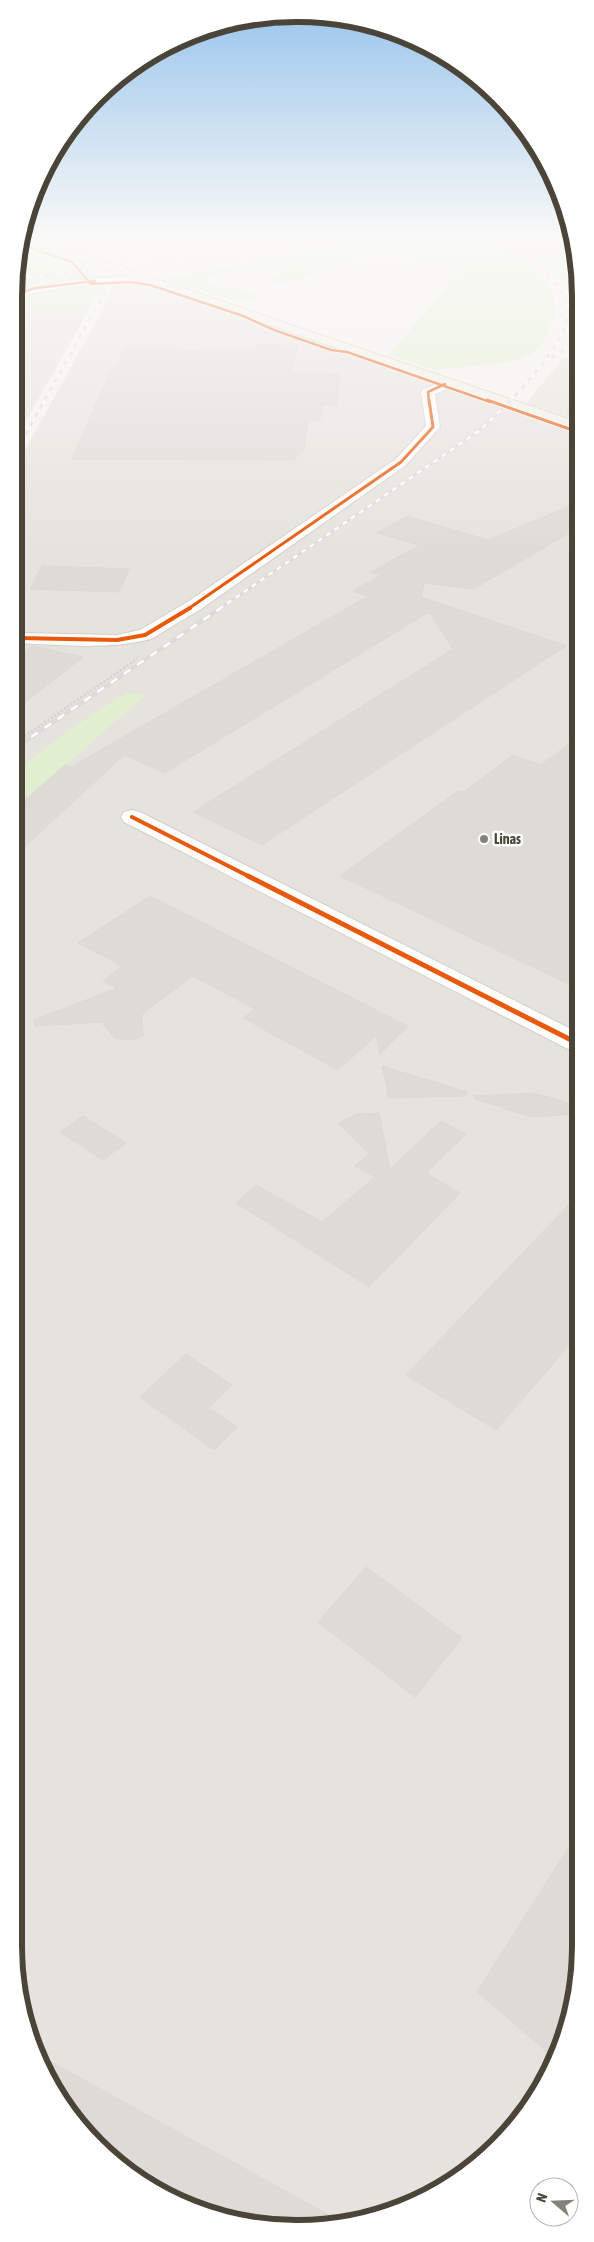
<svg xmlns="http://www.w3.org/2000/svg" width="594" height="2242" font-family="'Asap Condensed',sans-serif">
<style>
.residential{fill:#e7e4dc}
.industrial{fill:#e6e2de}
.green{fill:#e1eecf}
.building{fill:#dedbd6;stroke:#dcd9d4}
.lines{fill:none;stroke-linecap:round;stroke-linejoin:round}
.minor-casing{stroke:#d2d0cb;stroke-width:2}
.primary-casing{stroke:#d6cebb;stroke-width:2}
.path{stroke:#d3d2cc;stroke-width:2.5;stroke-dasharray:2 2;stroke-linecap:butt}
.minor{fill:#fdfdfc;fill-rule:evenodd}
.primary{fill:#f2efe6;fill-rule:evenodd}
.rail-far1-casing{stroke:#dbdbda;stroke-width:2.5}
.rail-casing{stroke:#dbdbda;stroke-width:4}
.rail-far1{stroke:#fff;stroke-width:2;stroke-dasharray:5;stroke-linecap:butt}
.rail{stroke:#fff;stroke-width:2.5;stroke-dasharray:8;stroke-linecap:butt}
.cycleway-far3-casing{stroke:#fff;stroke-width:4}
.cycleway-far2-casing{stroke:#fff;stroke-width:5}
.cycleway-far1-casing{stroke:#fff;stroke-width:6}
.cycleway-casing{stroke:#fff;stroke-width:8}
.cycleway-far3{stroke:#e8590c;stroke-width:2.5}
.cycleway-far2{stroke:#e8590c;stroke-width:3}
.cycleway-far1{stroke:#e8590c;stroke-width:4}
.cycleway{stroke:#e8590c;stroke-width:5}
.poi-dot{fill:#868178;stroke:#fff;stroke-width:2}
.labels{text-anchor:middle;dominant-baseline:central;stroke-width:5;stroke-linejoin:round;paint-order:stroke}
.poi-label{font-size:14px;font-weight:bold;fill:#4b4439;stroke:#fff;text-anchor:start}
.rim{fill:none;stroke:#4b4439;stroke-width:6}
</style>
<rect width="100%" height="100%" fill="#f4f2ee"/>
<path class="residential" d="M574 353H578V420L526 403 562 360Z"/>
<path class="industrial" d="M495 240H572L576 253 512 255Z
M115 282 151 284 578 430 575 2000 542 2087 470 2170 388 2213 278 2228 35 2053 14 1945 18 463 103 309Z
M19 306 90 308 19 433Z"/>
<path class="green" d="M352 240H495L544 280 553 293 555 315 542 344 530 355 508 362 435 370 388 355 463 270 459 266C421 259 380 253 341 261 314 267 299 288 269 283L268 281 285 273 282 269C258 266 225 270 204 280L205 284 246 291 258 297 254 300 241 303 166 279 323 248Z
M19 242 85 262 91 270 19 276Z
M576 253 578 260V286L562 280 531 255Z
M90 272 95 276H108L90 308 19 306V280Z
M128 693 146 695 17 807V770L66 732 117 698Z"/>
<path class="building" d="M258 345 298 346 290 373 340 374 336 405H322L320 420H309L304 449 294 460 72 459 111 370H115L124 349 255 352Z
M577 503V528L474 589 424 583 421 597 566 646 262 845 193 812 453 649 429 612 165 773 124 755 17 854V807L65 765 71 767 368 596 353 591 381 575 371 572 420 545 377 533 407 516 488 540Z
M42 566 129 569 119 592 30 589Z
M32 646 83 657 18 708V656Z
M577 738V988L340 876 458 791 462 793 513 755 541 765Z
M150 896 370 1007 408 1026 380 1054 376 1036 338 1070 243 1018 255 1009 193 976 142 1014 143 1036 131 1040 115 1038 101 1022 35 1026 34 1020 117 988 103 981 122 966 78 943Z
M382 1066 467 1092 466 1096 389 1098Z
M534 1093 576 1105V1114L531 1117 474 1098V1096Z
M379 1113 390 1169 441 1121 466 1134 426 1173 460 1193 369 1287 236 1203 256 1185 322 1222 375 1177 355 1166 369 1154 338 1123 357 1114Z
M83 1116 126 1143 103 1160 60 1132Z
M576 1197V1337L496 1430 406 1375Z
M186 1354 232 1385 209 1408 237 1427 214 1450 140 1397Z
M366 1567 462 1638 415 1697 318 1622Z
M575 1837V2000L553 2057 477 1992Z
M35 2053 338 2220 278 2228 171 2199 84 2132Z"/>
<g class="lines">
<g class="minor-casing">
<path id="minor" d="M145 275 149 276 151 278 149 280 66 287 19 296V290L66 281Z
M450 379 457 383 455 386 435 394 440 427 406 465 201 609 151 639C108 650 62 645 18 643V633L117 635 140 630 189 601 396 459 426 426 421 392 423 389Z
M132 810 140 812 577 1032 576 1051 568 1049 124 822 121 817 124 812Z"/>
</g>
<g class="primary-casing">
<path id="primary" d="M26 240H41L578 422V431L27 242Z"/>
</g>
<path class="path" d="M18 741 137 659"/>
<use href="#minor" class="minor"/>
<use href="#primary" class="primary"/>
<g class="rail-far1-casing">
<path id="rail-far1" d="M19 278 250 255 336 240
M547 361 578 340
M18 448 134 240
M219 609 479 431C502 410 583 333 566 300 553 274 525 258 503 240"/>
</g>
<g class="rail-casing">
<path id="rail" d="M18 746 221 608"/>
</g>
<use href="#rail-far1" class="rail-far1"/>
<use href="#rail" class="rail"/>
<g class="cycleway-far3-casing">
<path id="cycleway-far3" d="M19 244 72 262 91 284 131 282 150 285 243 316 274 330 331 350 347 352 490 402
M19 293 36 288 95 281
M429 402 428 392 445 384"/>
</g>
<g class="cycleway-far2-casing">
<path id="cycleway-far2" d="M487 400 578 432
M188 609 401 462 433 427 429 400"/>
</g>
<g class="cycleway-far1-casing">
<path id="cycleway-far1" d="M18 638 117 640 145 635 190 608
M132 817 250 877"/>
</g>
<g class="cycleway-casing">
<path id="cycleway" d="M248 876 577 1043"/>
</g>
<use href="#cycleway-far3" class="cycleway-far3"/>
<use href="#cycleway-far2" class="cycleway-far2"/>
<use href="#cycleway-far1" class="cycleway-far1"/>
<use href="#cycleway" class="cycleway"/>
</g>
<linearGradient id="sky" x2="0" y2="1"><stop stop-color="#98c4ec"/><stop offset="0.43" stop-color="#faf9f7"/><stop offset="1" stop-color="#faf9f7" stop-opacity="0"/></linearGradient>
<rect width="594" height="554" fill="url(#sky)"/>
<circle class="poi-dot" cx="484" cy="839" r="5"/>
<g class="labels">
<g class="poi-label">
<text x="494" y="839">Linas</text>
</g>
</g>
<path d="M0 0H594V2242H0ZM296 22H298A274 274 0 0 1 572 296V1946A274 274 0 0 1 298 2220H296A274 274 0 0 1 22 1946V296A274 274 0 0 1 296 22Z" fill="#fff" fill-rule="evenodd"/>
<path class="rim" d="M296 22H298A274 274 0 0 1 572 296V1946A274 274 0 0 1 298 2220H296A274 274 0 0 1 22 1946V296A274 274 0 0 1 296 22Z"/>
<g transform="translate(554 2202) rotate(289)"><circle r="24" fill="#ffffff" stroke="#b7b4b0"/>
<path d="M0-4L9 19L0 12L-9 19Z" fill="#868178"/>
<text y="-8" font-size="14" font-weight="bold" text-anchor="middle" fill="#4b4439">N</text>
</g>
</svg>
